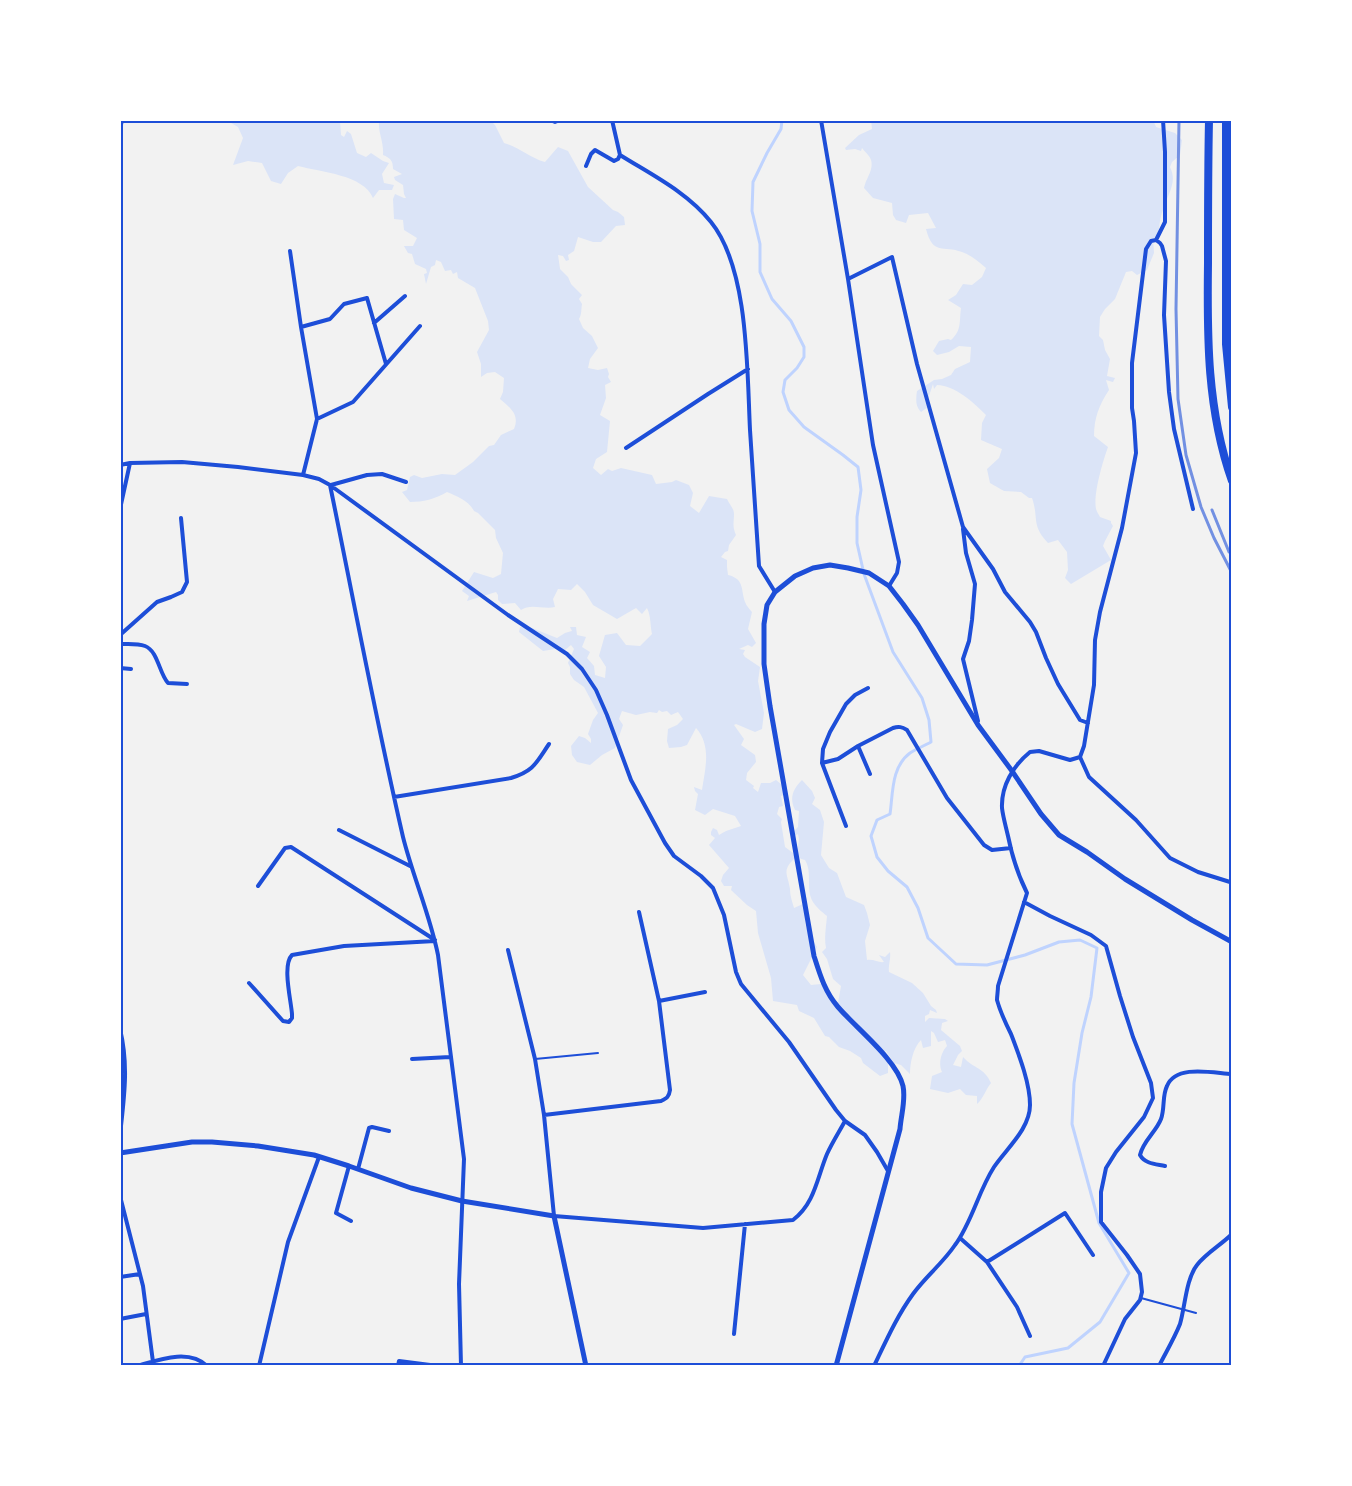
<svg xmlns="http://www.w3.org/2000/svg" width="1352" height="1486" font-family="Spectral,serif">
<style>
.green{fill:#dbe4f7}
.lines{fill:none;stroke-linecap:round;stroke-linejoin:round}
.stream{stroke:#bfd3fe;stroke-width:3}
.service{stroke:#1d4ed8;stroke-width:2}
.minor{stroke:#1d4ed8;stroke-width:4}
.tertiary{stroke:#1d4ed8;stroke-width:5}
.motorway{stroke:#1d4ed8;stroke-width:8}
.rail{stroke:#7290e2;stroke-width:3}
.neatline{fill:none;stroke:#1d4ed8;stroke-width:2}
</style>
<rect width="100%" height="100%" fill="#f2f2f2"/>
<path class="green" d="M226 120H338L340 121 341 135 344 137 347 131 351 134 357 153 366 157 371 153 383 161 389 163 382 174 384 183 394 185 392 190H379L373 198C364 175 321 172 298 166L288 173 281 184 271 181 262 163 248 161 233 165 243 138 238 127Z
M379 120H490L495 125 504 143C519 147 530 158 545 162L558 147 568 151 588 187 613 210 618 212 624 217 625 225 616 226 601 242H593L578 237 574 251 568 255 569 260 566 261 563 256 558 255 560 269 568 277 571 284 582 295 579 299 582 304C581 309 582 314 579 319L583 328 592 336 598 348 590 359 588 368 598 370 607 368 609 374 608 377 611 382 605 385 606 398 600 415 610 421 607 452 596 459 593 468 601 475 608 469 612 471 621 468 652 475 656 484 672 482 676 480 689 485 693 493 690 506 699 513 709 496 727 499C729 504 734 508 734 514 734 522 732 526 736 535L729 545 728 551 725 552 721 557 727 560V567L728 575C746 579 740 592 746 604 746 605 752 612 752 612L748 629 756 643 752 647 748 645 739 649 745 650 743 654 745 657 760 667 758 681 764 713 762 729 755 732 736 724 734 725 744 739 741 745 755 755 756 762 747 773 746 780 754 786 753 788 758 792 761 783H770L776 780 786 788 788 793 781 796 783 806 779 807 777 814 782 819 781 822 785 847 793 853 795 858C781 871 788 874 790 889 790 896 792 901 794 908L805 903C804 927 805 927 817 947L803 975 811 985 821 984 838 1003 841 986 833 979 827 959 822 952 826 948C824 938 826 928 827 916 822 912 816 907 813 902 805 889 813 873 805 860L801 859 797 855 799 839 798 834 794 836 791 834 798 827 799 811 795 810C789 798 793 789 802 780L812 791 815 798 812 804 820 810 824 822 821 855 829 868 837 873 846 897 864 905 867 913 870 925 865 941 867 960C874 959 879 963 884 962L879 955 885 957 890 952C891 960 888 965 889 972L912 983 923 993 931 1006 936 1010 937 1013 930 1010 929 1014 925 1016V1022L929 1018 945 1019 948 1021 942 1023 941 1030 960 1046 962 1051 958 1055 953 1065 961 1067 963 1057C974 1069 984 1067 991 1083 986 1089 983 1099 977 1104V1096L966 1095 960 1089 948 1093 930 1089 932 1076 942 1072C938 1064 941 1052 947 1046L945 1040 938 1042 934 1033 931 1031V1046L923 1048 921 1040C913 1048 910 1063 910 1074L901 1065 894 1063 886 1051 879 1052 888 1060V1073L880 1076 863 1063 861 1058 850 1051 839 1047 829 1037 825 1036 814 1018 799 1011 797 1005 773 1001 771 978 758 933 756 911 747 905 731 890 732 886H724L721 881 723 875 729 868 709 845 715 838 711 835V832L713 828 717 830 719 835 726 831 741 826 735 816 713 809 705 815 695 810 698 794 695 791 694 787 702 790C705 769 712 746 696 728L687 745 681 747 669 748 667 741 668 729 677 725 683 719 678 712 671 715 667 711 662 712 659 710 657 713 650 712 636 715 622 711 619 719 623 725 615 748 602 755 590 765 577 762 572 755 571 746 579 736 585 738 591 743V739L588 734 593 720 598 713 584 687 574 680 570 674V667L568 663 574 649 571 645 565 650 564 652 555 649 543 651 519 632 520 627 532 628 557 638 565 633 572 631 570 627H576L577 635 586 637 582 647 590 652 587 658 594 666 595 675 605 678 606 667 599 656 605 635 617 633 626 645 640 646 652 634C650 625 651 616 647 608L642 614 636 608 617 619 593 605 585 592 577 584 571 590 558 589 553 599 555 607C543 610 531 603 521 610L515 603 502 604 498 600V595L496 592 467 601 469 596 462 591 474 572 493 578 501 574 503 553 496 538 495 530 478 513 474 511C469 501 457 496 447 492 435 499 423 502 410 502L402 492 407 490 410 477 414 475 422 478 442 474 455 475 473 462 489 446 494 445 501 435 514 429C520 414 510 408 500 399L503 392 504 378 495 372 487 373 481 377V364L477 352 489 330 488 321 475 288 458 278 457 272 453 274 451 270 445 271 441 262 436 260 435 265 431 267 426 284 424 274 427 273 426 269 415 264 412 254 408 253 404 246H413L417 238 404 230 403 220 394 219 393 199 395 194 404 198H406L404 194 403 185 395 180 394 177 402 174 393 169C393 160 390 158 383 155 384 141 378 134 379 120Z
M871 120H1153L1156 127 1175 133 1182 140 1180 155 1172 162 1170 167C1178 183 1167 195 1163 210 1160 217 1159 227 1159 234L1153 239 1154 253 1147 270 1137 275 1132 271 1126 272 1115 299 1105 309 1100 317 1099 336 1103 340 1105 350 1110 359 1107 376 1115 378 1113 382 1106 380 1109 390C1099 405 1094 418 1094 436L1108 447C1103 461 1093 494 1096 509 1097 512 1099 515 1100 517L1111 521V523L1113 526 1105 541 1103 546 1111 560 1071 584 1065 578 1068 570 1067 552 1058 540 1048 543C1031 525 1039 518 1032 498H1029L1021 492 1004 491 990 483 987 469 999 458 1002 449 981 440 982 423 986 415C973 402 956 386 937 385L934 389 933 384 928 399V407L921 412C915 406 916 398 917 391L934 380 942 379 951 375 955 369 970 362 971 347 959 346 949 352 937 355 933 351 939 341 948 339 951 340C962 330 959 322 961 308L948 300 956 295 963 284 972 285 982 277 986 268C979 262 971 255 962 252 943 245 933 256 926 229L936 228 928 213 909 215 906 223 896 220 893 215 892 203 873 198 864 188C866 178 874 170 871 160 870 156 865 152 862 148L861 151 855 149 846 150 845 148 859 135 872 129Z"/>
<g class="lines">
<path class="stream" d="M782 120 781 129 767 153 753 182 752 211 760 244V272L772 299 791 321 804 347V357L797 368 785 380 783 392 789 410 804 427 843 455 858 467 861 490 857 517V543L864 574 893 652 922 698 929 720 931 742C924 746 916 749 910 753 891 767 893 794 890 814L877 820 871 836 877 857 888 871 907 887 918 908 928 938 956 964 987 965 1025 955 1059 942 1080 940 1097 948 1091 997 1082 1033 1074 1083 1072 1124 1099 1223 1129 1273 1100 1322 1068 1348 1025 1357 1019 1366"/>
<path class="service" d="M535 1059 598 1053
M1141 1298 1196 1313"/>
<path class="minor" d="M550 120 555 122 560 120
M612 120 620 155C652 175 687 192 711 222 749 269 747 371 750 430 753 475 756 521 759 566L775 592
M821 120 848 279 873 445 899 562 897 573 889 586
M120 129 122 120
M586 166 591 154 595 150 614 161 618 159 620 155
M1156 240 1160 243 1162 246 1166 261 1164 315 1169 392 1174 429 1193 509
M290 251 301 327 317 419 303 475
M848 279 892 257 917 364 963 527 993 569 1005 592 1030 622 1036 632 1046 658 1058 684 1080 720 1088 723
M374 323 405 296
M301 327 330 319 344 304 367 298 386 364
M317 419 353 402 420 326
M626 448 708 394 748 369
M120 465 130 463 182 462 238 467 303 475 319 479 330 485 508 615 567 654 582 669 596 690 607 715 631 780 665 843 674 856 701 876 713 888 724 915 736 972 741 984 789 1042 836 1110 845 1121 865 1135 877 1152 888 1171
M330 485C354 602 376 720 403 837 413 877 430 915 438 955L464 1159 459 1284 461 1366
M331 485 367 475 382 474 406 482
M120 509 130 463
M963 529 966 553 975 584 972 620 969 641 963 659 978 721
M120 635 157 602 171 597 182 592 187 582 181 518
M120 644C128 644 137 643 145 646 158 651 159 673 168 683L187 684
M120 668 131 669
M868 688 855 695 846 704 830 732 823 749 822 763 838 759 858 746 893 728C899 726 902 727 907 730L947 798 984 845 992 850 1011 848
M858 746 870 774
M1080 757 1089 777 1136 820 1170 858 1198 872 1230 882 1232 881
M822 763 846 826
M394 797 511 778C534 771 536 763 549 744
M339 830 410 866
M258 886 285 848 291 847 435 940
M1024 902 1050 916 1091 935 1106 946 1120 996 1133 1037 1151 1083 1153 1098 1144 1117 1116 1152 1106 1168 1101 1192V1222L1127 1255 1140 1274 1142 1292 1140 1300 1125 1319 1103 1366
M508 950 535 1059 544 1115 554 1216 703 1228 793 1220C815 1203 817 1178 827 1154 832 1143 839 1132 845 1121
M249 983 283 1021 289 1022 292 1018V1014C291 1000 282 965 292 955L344 946 435 941
M659 1001 705 992
M120 1029C129 1066 124 1098 120 1135
M412 1059 450 1057
M544 1115 661 1101C667 1098 669 1097 670 1090L659 1001 639 912
M349 1166 336 1213 351 1221
M1165 1166C1156 1164 1145 1164 1140 1155 1143 1141 1156 1132 1161 1119 1165 1108 1162 1096 1167 1086 1176 1064 1213 1073 1232 1074
M358 1169 369 1128 372 1127 389 1131
M120 1196 143 1286 153 1362
M960 1238 987 1262 1017 1307 1030 1336
M987 1262 1065 1213 1093 1255
M120 1277 140 1274
M120 1319 146 1314
M734 1334 745 1224
M137 1366C158 1360 189 1348 207 1366
M259 1366 288 1242 319 1157
M398 1366 399 1361 438 1366
M874 1366C886 1341 897 1316 913 1294 926 1276 943 1263 955 1245 972 1222 978 1192 994 1167 1006 1149 1030 1129 1030 1105 1030 1083 1019 1055 1011 1034 1006 1024 1000 1011 997 1000 997 996 998 991 998 986L1027 893C1018 875 1012 856 1008 836 1006 827 1003 817 1002 808 1001 786 1013 766 1030 752L1039 751 1070 760 1080 757 1084 746 1094 685 1095 640 1100 612 1122 528 1136 453 1134 421 1132 408V363L1146 249 1151 241 1156 240 1165 222V152L1163 120
M1159 1366C1166 1352 1174 1339 1180 1324 1185 1307 1186 1279 1197 1265 1206 1253 1221 1245 1232 1234"/>
<path class="tertiary" d="M120 1153 192 1142H212L258 1146 314 1155 349 1166 411 1188 462 1201 554 1216 586 1366
M836 1366 900 1129C901 1115 906 1100 903 1086 897 1060 856 1028 838 1007 825 992 820 975 814 956L770 706 764 664V624L767 605 775 592 795 576 813 568 830 565 848 568 869 573 889 586 903 604 918 625 978 725 1012 771 1041 814 1059 835 1087 852 1125 879 1192 920 1232 942"/>
<path class="motorway" d="M1209 120C1208 168 1208 215 1208 263 1207 337 1207 410 1232 481
M1226 120V344L1232 407"/>
<path class="rail" d="M1179 120 1176 309 1178 399 1186 455 1201 507 1214 538 1232 573
M1212 510 1229 552"/>
</g>
<rect width="1352" height="1486" fill="none" stroke="#ffffff" stroke-width="243"/>
<rect x="122" y="122" width="1108" height="1242" class="neatline"/>
</svg>
